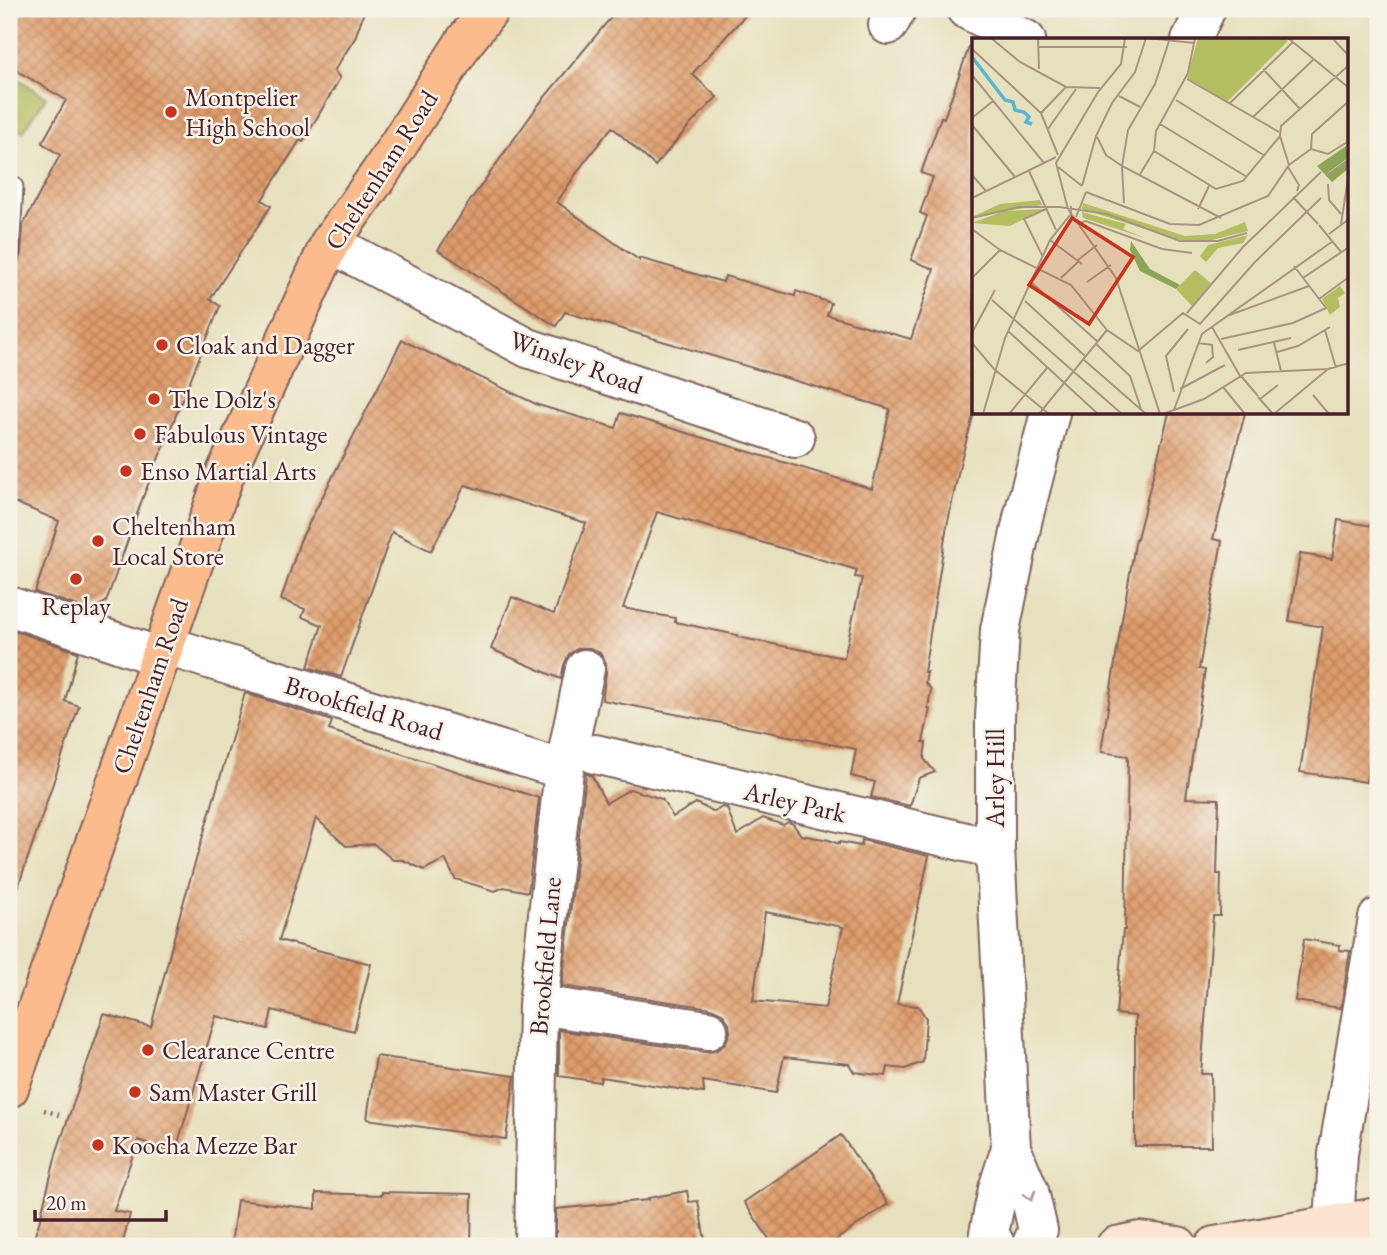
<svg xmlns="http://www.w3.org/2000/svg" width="1387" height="1255" font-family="'EB Garamond',serif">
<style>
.green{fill:#b2be60;stroke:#7e6e46;stroke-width:2}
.building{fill:url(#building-cross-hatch);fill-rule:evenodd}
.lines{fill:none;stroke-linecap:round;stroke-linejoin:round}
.lane-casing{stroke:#81635e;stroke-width:23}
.street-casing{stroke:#81635e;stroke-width:42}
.secondary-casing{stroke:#81635e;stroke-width:42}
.primary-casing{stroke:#81635e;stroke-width:42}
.path{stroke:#81635e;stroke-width:4.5;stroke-dasharray:2 5;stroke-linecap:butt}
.lane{stroke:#fff;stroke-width:19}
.street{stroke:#fff;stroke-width:38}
.secondary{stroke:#fde4d1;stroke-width:38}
.primary{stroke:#fbbb8d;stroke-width:38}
.oneway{stroke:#ae9aa0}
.poi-dot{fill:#c8321e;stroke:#f7f3e8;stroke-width:2.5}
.labels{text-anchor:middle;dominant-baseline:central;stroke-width:5;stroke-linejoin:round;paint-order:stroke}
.poi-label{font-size:26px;fill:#4a1f2b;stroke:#f7f3e8;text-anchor:start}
.street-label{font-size:26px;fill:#4a1f2b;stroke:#f7f3e8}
.inset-river{fill:none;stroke:#55b7d3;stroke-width:3.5}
.inset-road{fill:none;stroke:#a89383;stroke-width:2}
.view{fill:#c8321e;fill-opacity:0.15;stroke:#c8321e;stroke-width:3.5}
.inset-edge{fill:none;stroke:#4a1f2b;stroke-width:3.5}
</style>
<defs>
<pattern id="building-cross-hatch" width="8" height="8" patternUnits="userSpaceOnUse" patternTransform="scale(1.75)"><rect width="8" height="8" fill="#df9d6b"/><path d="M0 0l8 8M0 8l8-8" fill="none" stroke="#b77f58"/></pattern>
</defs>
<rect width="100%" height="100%" fill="#f7f3e8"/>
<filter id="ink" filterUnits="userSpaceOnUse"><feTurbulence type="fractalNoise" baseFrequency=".0143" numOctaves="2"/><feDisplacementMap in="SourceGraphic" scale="14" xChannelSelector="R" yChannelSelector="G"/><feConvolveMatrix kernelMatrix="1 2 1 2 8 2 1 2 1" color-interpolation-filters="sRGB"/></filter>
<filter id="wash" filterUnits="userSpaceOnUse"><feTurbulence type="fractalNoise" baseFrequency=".00686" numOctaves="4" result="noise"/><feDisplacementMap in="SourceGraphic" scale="28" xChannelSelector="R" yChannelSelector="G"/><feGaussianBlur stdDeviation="1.57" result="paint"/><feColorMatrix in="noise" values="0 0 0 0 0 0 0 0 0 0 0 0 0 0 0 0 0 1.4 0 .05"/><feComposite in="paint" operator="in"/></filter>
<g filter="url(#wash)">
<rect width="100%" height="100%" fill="#e7e0bd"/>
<path class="green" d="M9 73 46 97 23 132 9 124Z"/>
<g id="blocks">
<path class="building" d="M9 9H365L355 38 334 71 340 78 303 142 300 140 262 200 271 206 210 299 220 306 143 497 106 602 90 610 35 592 59 521 9 500V396L15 264 19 260 21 254 23 225 60 155 42 143 66 100 9 66Z
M618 9H751L692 74 717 97 689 126 655 166 612 127 583 164 557 202 639 260V258L723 282 725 276 795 296 796 291 831 303 827 315 911 339 934 269 911 260 927 216 920 213 933 177 921 173 941 117 944 118 969 47 974 48V413L961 460 946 531 924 672H927L925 683 931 689 928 708 930 709 923 742 926 743 924 759 935 772 919 778 910 806 871 797 875 782 851 776 856 749 602 700 606 673V663L600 653 590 648H579L569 654 564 665 561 679 491 649 512 597 554 614 586 523 465 485 431 551 392 532 341 677 308 667 322 625 302 617 305 609 281 600 300 541 402 340 538 405 616 428 621 413 872 489 890 409 565 312 556 326 438 250 470 201 539 104ZM657 512 857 570 855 577 862 578 844 658 737 637V635L675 622V618L623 608Z
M1169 413H1245L1213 539 1222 541 1199 669 1205 670 1186 798 1219 799 1217 874H1221L1220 916H1213L1201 1074H1211L1212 1146H1135V1016L1116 1014 1123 930H1125L1128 756 1101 752 1120 631 1136 538H1137Z
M1338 520 1378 527V703L1366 782 1300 772 1323 627 1289 621 1300 554 1332 559Z
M9 629 78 652 65 701 79 706 15 896 9 895Z
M245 693 332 721 329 730 539 798 528 892 504 887 495 891 455 879 445 859 424 870 403 860H393L374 844 346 846 316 818 279 940 371 964 354 1031 272 1010 268 1029 216 1016 175 1153 138 1140 114 1211 130 1214 122 1246H31L39 1223 57 1151 104 1014 151 1027 180 914Z
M586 773 592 776 606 803 630 789 662 799 673 817 696 803 714 812 722 807 727 808 737 835 763 818 783 825 788 822 793 824 801 835 829 840 839 844V842L861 846 862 840 929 856 897 1004 918 1006 926 1018 923 1062 905 1069 888 1067 886 1076 854 1072 849 1064 784 1057 776 1093 703 1081 704 1093 601 1077 600 1082 559 1076V1030L705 1052 715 1051 725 1044 730 1032 729 1023 722 1013 711 1008 562 986ZM765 912 843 927 825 1008 753 1001Z
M1304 939 1340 945 1339 950 1350 951 1341 1008 1295 1001Z
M376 1056 515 1076 506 1139 367 1119Z
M841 1135 888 1204 827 1246H774L744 1202Z
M687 1191 689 1202 698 1201 706 1246H556V1209L648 1200V1198Z
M382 1192 472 1194 471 1246H231L237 1200 316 1209V1193L382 1195Z"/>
</g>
</g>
<g filter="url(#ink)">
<use href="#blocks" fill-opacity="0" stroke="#81635e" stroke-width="2"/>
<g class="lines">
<g class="lane-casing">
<path id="lane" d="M9 253 13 187"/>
</g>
<g class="street-casing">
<path id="street" d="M966 9 1026 40
M888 25 897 9
M1191 40 1206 9
M330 243 528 348 795 438
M9 606 160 657
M164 645 564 770
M595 754 995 849
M538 1005 708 1030
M1011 1148 1029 1191 1038 1230 1031 1246
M1334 1225 1338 1154 1378 918
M534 1246 538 1005 564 770 585 669
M996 1246 989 1233 998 1189 1011 1148 995 849V717L1000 630 1023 518 1050 413"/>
</g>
<g class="secondary-casing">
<path id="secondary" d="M1116 1246 1140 1241 1178 1246
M1215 1246 1378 1217"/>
</g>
<g class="primary-casing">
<path id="primary" d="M9 1088 223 479 330 243 380 173 465 41 490 9"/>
</g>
<path class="path" d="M44 1110 59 1115"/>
<use href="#lane" class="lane"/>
<use href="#street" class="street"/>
<use href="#secondary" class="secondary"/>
<use href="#primary" class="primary"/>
</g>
<defs><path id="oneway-chevron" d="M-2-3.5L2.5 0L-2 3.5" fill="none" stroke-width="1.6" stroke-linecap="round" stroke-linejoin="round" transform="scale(1.75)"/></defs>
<use class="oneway" href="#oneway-chevron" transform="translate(1030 1196) rotate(75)"/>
</g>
<g class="poi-dot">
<circle cx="171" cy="112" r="7"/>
<circle cx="162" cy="345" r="7"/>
<circle cx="154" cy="399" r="7"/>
<circle cx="140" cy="434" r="7"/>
<circle cx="126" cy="471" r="7"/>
<circle cx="98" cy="541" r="7"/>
<circle cx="76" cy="579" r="7"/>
<circle cx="148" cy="1050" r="7"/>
<circle cx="135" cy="1092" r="7"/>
<circle cx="98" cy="1145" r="7"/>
</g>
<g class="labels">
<g class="poi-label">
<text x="185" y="97">Montpelier<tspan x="185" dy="30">High School</tspan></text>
<text x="176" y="345">Cloak and Dagger</text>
<text x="168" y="399">The Dolz's</text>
<text x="154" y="434">Fabulous Vintage</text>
<text x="140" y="471">Enso Martial Arts</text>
<text x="112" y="526">Cheltenham<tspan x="112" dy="30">Local Store</tspan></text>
<text x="76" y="606" text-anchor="middle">Replay</text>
<text x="162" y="1050">Clearance Centre</text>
<text x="149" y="1092">Sam Master Grill</text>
<text x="112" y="1145">Koocha Mezze Bar</text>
</g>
<g class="street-label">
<text transform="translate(381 170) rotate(-57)">Cheltenham Road</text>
<text transform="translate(576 362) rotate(20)">Winsley Road</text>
<text transform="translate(150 686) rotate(-71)">Cheltenham Road</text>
<text transform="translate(364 708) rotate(17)">Brookfield Road</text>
<text transform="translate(995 778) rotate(-90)">Arley Hill</text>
<text transform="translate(795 802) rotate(13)">Arley Park</text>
<text transform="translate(545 956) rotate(-85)">Brookfield Lane</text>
</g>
</g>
<g transform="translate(972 38)">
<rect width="376" height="376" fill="#e7e0bd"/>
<path d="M68 162 70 167 0 179 28 166ZM111 165 213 198 243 196 273 184 276 193 236 203 208 202 110 171ZM72 171 38 188 0 185 32 173ZM110 174 154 186 151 191 173 200 111 180ZM276 197 271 205 246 210 234 224 228 218 236 207Z" fill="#b2be60"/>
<path d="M374 108 376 120 353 137 376 123V131L360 144 345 128ZM159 203 178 231 208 247 204 251 168 233 158 212Z" fill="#8da556"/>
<path d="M226 0H312L316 3 255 64 215 40ZM223 232 239 245 220 268 204 251ZM368 248 373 255 366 260 368 269 358 277 350 261Z" fill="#b2be60"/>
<path class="inset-river" d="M0 19 33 62 41 64 43 72 52 74 57 79 54 84 60 86"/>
<path class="inset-road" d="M19 0 48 24 94 49 128 50M66 0 67 31M153 0 149 26 126 54 84 125 96 171 144 240 188 376M175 0 222 5M316 0 377 50M362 2 377 18M66 9H155M0 11 69 75 86 117M291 31 328 71M0 37 72 125 84 119M215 41 307 94M147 58 168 69M204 62 293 118M257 66 321 4M69 75 94 49M281 79 341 22M0 80 21 63M188 86 275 139M0 87 43 139M76 91 104 51M125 99 134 117 150 128 249 180M339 111 340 96 377 63M339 111 356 116 377 103M182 113 244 151 271 143 308 98 309 88 377 27M317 127 339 111M86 129 110 148M316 129 327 147 325 153M57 133 84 192M0 137 14 153M167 138 182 113 184 93 216 35 223 0M354 138 377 121M356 146 357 162 369 176M110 148 124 98 140 65 163 34 174 0M114 154 198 186 227 187 296 158 317 127 308 98M321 159 346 186M0 160 72 125M152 165 150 128 156 92 183 46 198 0M226 171 237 148M104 179 114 154M0 180 47 169H88L135 176 208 203H246L275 195M108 185 114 183 190 211 220 215M369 186 377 134M347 187 369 214M0 191 28 212 99 247 135 292 166 313 211 275 228 286 283 224 349 160M357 196 377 181M78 202 110 226M71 219 52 181 74 171M106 222 125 207M0 240 28 212M89 240 106 224M331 240 377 209M115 244 139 227M60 245 126 304M347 261 377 239M20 262 150 376M53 263 113 318M215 275 271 209 349 134M255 278 337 248M240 289 268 338M353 292 364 330M36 293 126 376M0 295 23 252M249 301 321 285 354 270 322 228M0 305 22 331 77 376M226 305 240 307 241 319 234 325M302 305 309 333M124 306 158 338 169 371M266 312 319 300M305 314 326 308 358 289M111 321 174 376M269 338 286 358M251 349 273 376M208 351 253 327M202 354 194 318 216 291M341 357 357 376M286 359 301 376M288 361 306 347M202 372 230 296 361 203M11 376 33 300 78 202 99 176V168M37 376 75 330M67 376 135 292M191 376 232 361 274 335 356 331 377 325M302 376 356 331"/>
<path class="view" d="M100 180 161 219 117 286 57 247Z"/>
<rect width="376" height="376" class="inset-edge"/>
</g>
<rect width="1387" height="1255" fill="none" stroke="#f7f3e8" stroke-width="35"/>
<path d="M35 1210v10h131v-10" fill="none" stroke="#4a1f2b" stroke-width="3.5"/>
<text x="46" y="1210" font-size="21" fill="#4a1f2b" stroke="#f7f3e8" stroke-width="5" paint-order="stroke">20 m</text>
</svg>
